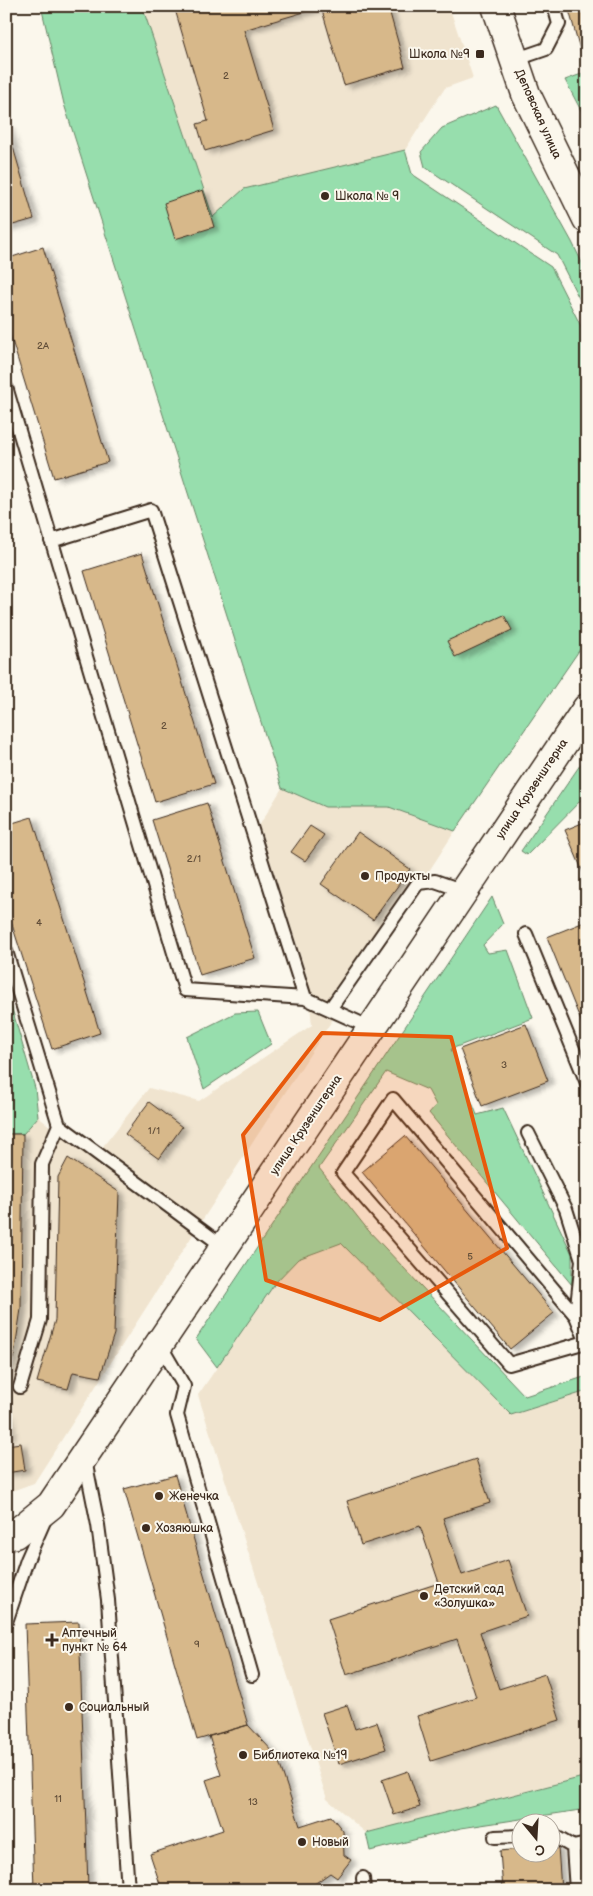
<svg xmlns="http://www.w3.org/2000/svg" width="593" height="1896" font-family="'Balsamiq Sans',sans-serif">
<style>
.built{fill:#f0e4cf}
.green{fill:#97dead;stroke:#698466}
.building{fill:#d7b88a;stroke:#3b2a1e;filter:url(#shadow)}
.lines{fill:none;stroke-linecap:round;stroke-linejoin:round}
.lane-casing{stroke:#3b2a1e;stroke-width:16}
.secondary-casing{stroke:#3b2a1e;stroke-width:31}
.lane{stroke:#fbf7ec;stroke-width:12}
.secondary{stroke:#fbf7ec;stroke-width:28}
.marked{fill:#e8590c;fill-opacity:0.2;stroke:#e8590c;stroke-width:4;stroke-linejoin:round}
.poi-dot{fill:#3b2a1e;stroke:#fbf7ec;stroke-width:2}
.labels{text-anchor:middle;dominant-baseline:central;stroke-width:4;stroke-linejoin:round;paint-order:stroke}
.number-label{font-size:10px;fill:#624e39}
.poi-label{font-size:12px;fill:#3b2a1e;stroke:#fbf7ec;text-anchor:start}
.street-label{font-size:12px;fill:#3b2a1e;stroke:#fbf7ec}
</style>
<defs>
<filter id="shadow"><feDropShadow dx="5.5" dy="3" stdDeviation="2.5" flood-color="#0004"/></filter>
</defs>
<rect width="100%" height="100%" fill="#fbf7ec"/>
<filter id="ink" filterUnits="userSpaceOnUse"><feTurbulence type="fractalNoise" baseFrequency=".02" numOctaves="2"/><feDisplacementMap in="SourceGraphic" scale="10" xChannelSelector="R" yChannelSelector="G"/><feConvolveMatrix kernelMatrix="1 2 1 2 8 2 1 2 1" color-interpolation-filters="sRGB"/></filter>
<g filter="url(#ink)">
<path class="built" d="M142 6H449L473 78 445 88 433 106 405 150 412 174 551 267 265 401 213 217Z
M282 788 325 807H389L455 831 192 1236 34 1483 6 1493V1134L23 1133 38 1117 93 1159 149 1088 199 1101 312 1025 307 977 259 826Z
M341 1242 511 1415 587 1391V1776L366 1833 327 1799 198 1395 276 1282 298 1259Z"/>
<path class="green" d="M41 6H142L213 217 244 189 405 150 412 174 551 267 587 338V639L455 831 389 807H325L282 788 64 104Z
M587 72V122L565 80Z
M496 105 572 242 587 273V314L557 255 425 167 421 152 442 128Z
M587 755V794L527 855 521 851Z
M492 897 503 924 483 945 488 953 508 950 533 1018 451 1049 477 1115 503 1108 572 1254V1285L429 1113 436 1105 428 1090 386 1072 319 1168 368 1230 525 1396 587 1376V1391L511 1415 341 1243 298 1259 276 1282 217 1367 196 1339Z
M6 988 35 1088 38 1117 23 1134H6Z
M258 1012 271 1044 204 1089 187 1037 235 1013Z
M587 1776V1809L461 1828 370 1851 366 1833Z"/>
<path class="building" d="M174 6H388L405 67 344 85 321 7 244 30 274 130 205 151 197 124 208 121Z
M583 6H587V51L581 53 569 10Z
M6 123 34 219 6 227Z
M203 190 214 227 175 239 164 203Z
M43 247 108 462 54 478 6 321V259Z
M142 553 214 784 155 802 84 571Z
M504 615 512 630 455 657 447 641Z
M207 803 255 958 200 975 152 820Z
M32 817 100 1033 52 1049 6 906V825Z
M587 821V879H586L565 830Z
M310 826 324 835 305 861 291 852Z
M358 832 410 869 373 920 321 884Z
M587 921V1036L547 937Z
M526 1024 548 1081 482 1106 460 1049Z
M149 1102 182 1127 159 1159 125 1134Z
M6 1134H23L21 1309 14 1356 6 1376Z
M405 1136 554 1313 510 1349 362 1172Z
M68 1158 119 1192 114 1334 100 1377 73 1372 68 1389 37 1382 55 1320 58 1177Z
M6 1415H8L10 1436 6 1437Z
M21 1443 25 1470 6 1473V1445Z
M476 1459 490 1503 443 1518 462 1575 508 1560 527 1616 480 1632 499 1689 545 1674 560 1720 431 1761 417 1716 476 1697 457 1639 346 1675 328 1619 439 1583 420 1526 361 1545 347 1501Z
M175 1475 248 1725 197 1740 124 1489Z
M79 1622 88 1887 34 1889 25 1624Z
M347 1705 355 1729 377 1722 386 1749 339 1764 322 1713Z
M248 1725 277 1756 300 1826 331 1816 343 1831 344 1855 351 1860 337 1878 330 1873 306 1890H162L150 1854 223 1830 206 1780 221 1775 209 1736Z
M408 1771 420 1807 394 1815 382 1780Z
M558 1846 561 1890H503L500 1851 520 1849V1854H550V1847Z"/>
<g class="lines">
<g class="lane-casing">
<path id="lane" d="M514 60 546 49 559 24 554 6
M6 387 185 990 305 998 371 1028
M51 541 151 510 305 998
M526 934 587 1083
M6 951 59 1125 224 1247
M330 1009 418 883 435 881 464 891
M528 1133 566 1209 582 1260 576 1316 587 1343
M576 1316 393 1099 343 1173 509 1364 586 1342
M159 1343 184 1386 177 1415 252 1675
M20 1387 40 1320 42 1164 59 1125
M85 1460 98 1525 108 1600 128 1890
M6 1622 27 1560 45 1519
M550 1836H554L573 1847
M495 1837 520 1836
M363 1878 364 1890
M576 1890 573 1847 587 1844"/>
</g>
<g class="secondary-casing">
<path id="secondary" d="M496 6 526 94 587 219
M6 1536 15 1534 51 1505 587 708"/>
</g>
<use href="#lane" class="lane"/>
<use href="#secondary" class="secondary"/>
</g>
</g>
<path class="marked" d="M322 1033 451 1037 507 1248 380 1320 266 1280 243 1135Z"/>
<g class="poi-dot">
<rect x="475" y="49" width="10" height="10" rx="2.5"/>
<circle cx="325" cy="196" r="5"/>
<circle cx="365" cy="876" r="5"/>
<circle cx="159" cy="1496" r="5"/>
<circle cx="146" cy="1528" r="5"/>
<circle cx="424" cy="1596" r="5"/>
<path d="M49.5 1632.5h5v5h5v5h-5v5h-5v-5h-5v-5h5z"/>
<circle cx="69" cy="1707" r="5"/>
<circle cx="243" cy="1755" r="5"/>
<circle cx="302" cy="1842" r="5"/>
</g>
<g class="labels">
<g class="number-label">
<text x="226" y="76">2</text>
<text x="43" y="346">2А</text>
<text x="164" y="726">2</text>
<text x="194" y="859">2/1</text>
<text x="39" y="923">4</text>
<text x="504" y="1065">3</text>
<text x="154" y="1131">1/1</text>
<text x="470" y="1257">5</text>
<text x="197" y="1644">9</text>
<text x="58" y="1799">11</text>
<text x="253" y="1802">13</text>
</g>
<g class="poi-label">
<text x="470" y="54" text-anchor="end">Школа №9</text>
<text x="335" y="196">Школа № 9</text>
<text x="375" y="876">Продукты</text>
<text x="169" y="1496">Женечка</text>
<text x="156" y="1528">Хозяюшка</text>
<text x="434" y="1589">Детский сад<tspan x="434" dy="14">«Золушка»</tspan></text>
<text x="62" y="1633">Аптечный<tspan x="62" dy="14">пункт № 64</tspan></text>
<text x="79" y="1707">Социальный</text>
<text x="253" y="1755">Библиотека №19</text>
<text x="312" y="1842">Новый</text>
</g>
<g class="street-label">
<text transform="translate(538 114) rotate(66)">Деповская улица</text>
<text transform="translate(532 789) rotate(-56)">улица Крузенштерна</text>
<text transform="translate(306 1125) rotate(-56)">улица Крузенштерна</text>
</g>
</g>
<rect width="593" height="1896" fill="none" stroke="#fbf7ec" stroke-width="25"/>
<rect x="12" y="12" width="568" height="1871" fill="none" stroke="#3b2a1e" stroke-width="2" filter="url(#ink)"/>
<g transform="translate(536 1838) rotate(162)"><circle r="24" fill="#fbf7ec" stroke="#aea59a"/>
<path d="M0-4L9 19L0 12L-9 19Z" fill="#3b2a1e"/>
<text y="-8" font-size="14" font-weight="bold" text-anchor="middle" fill="#3b2a1e">С</text>
</g>
</svg>
